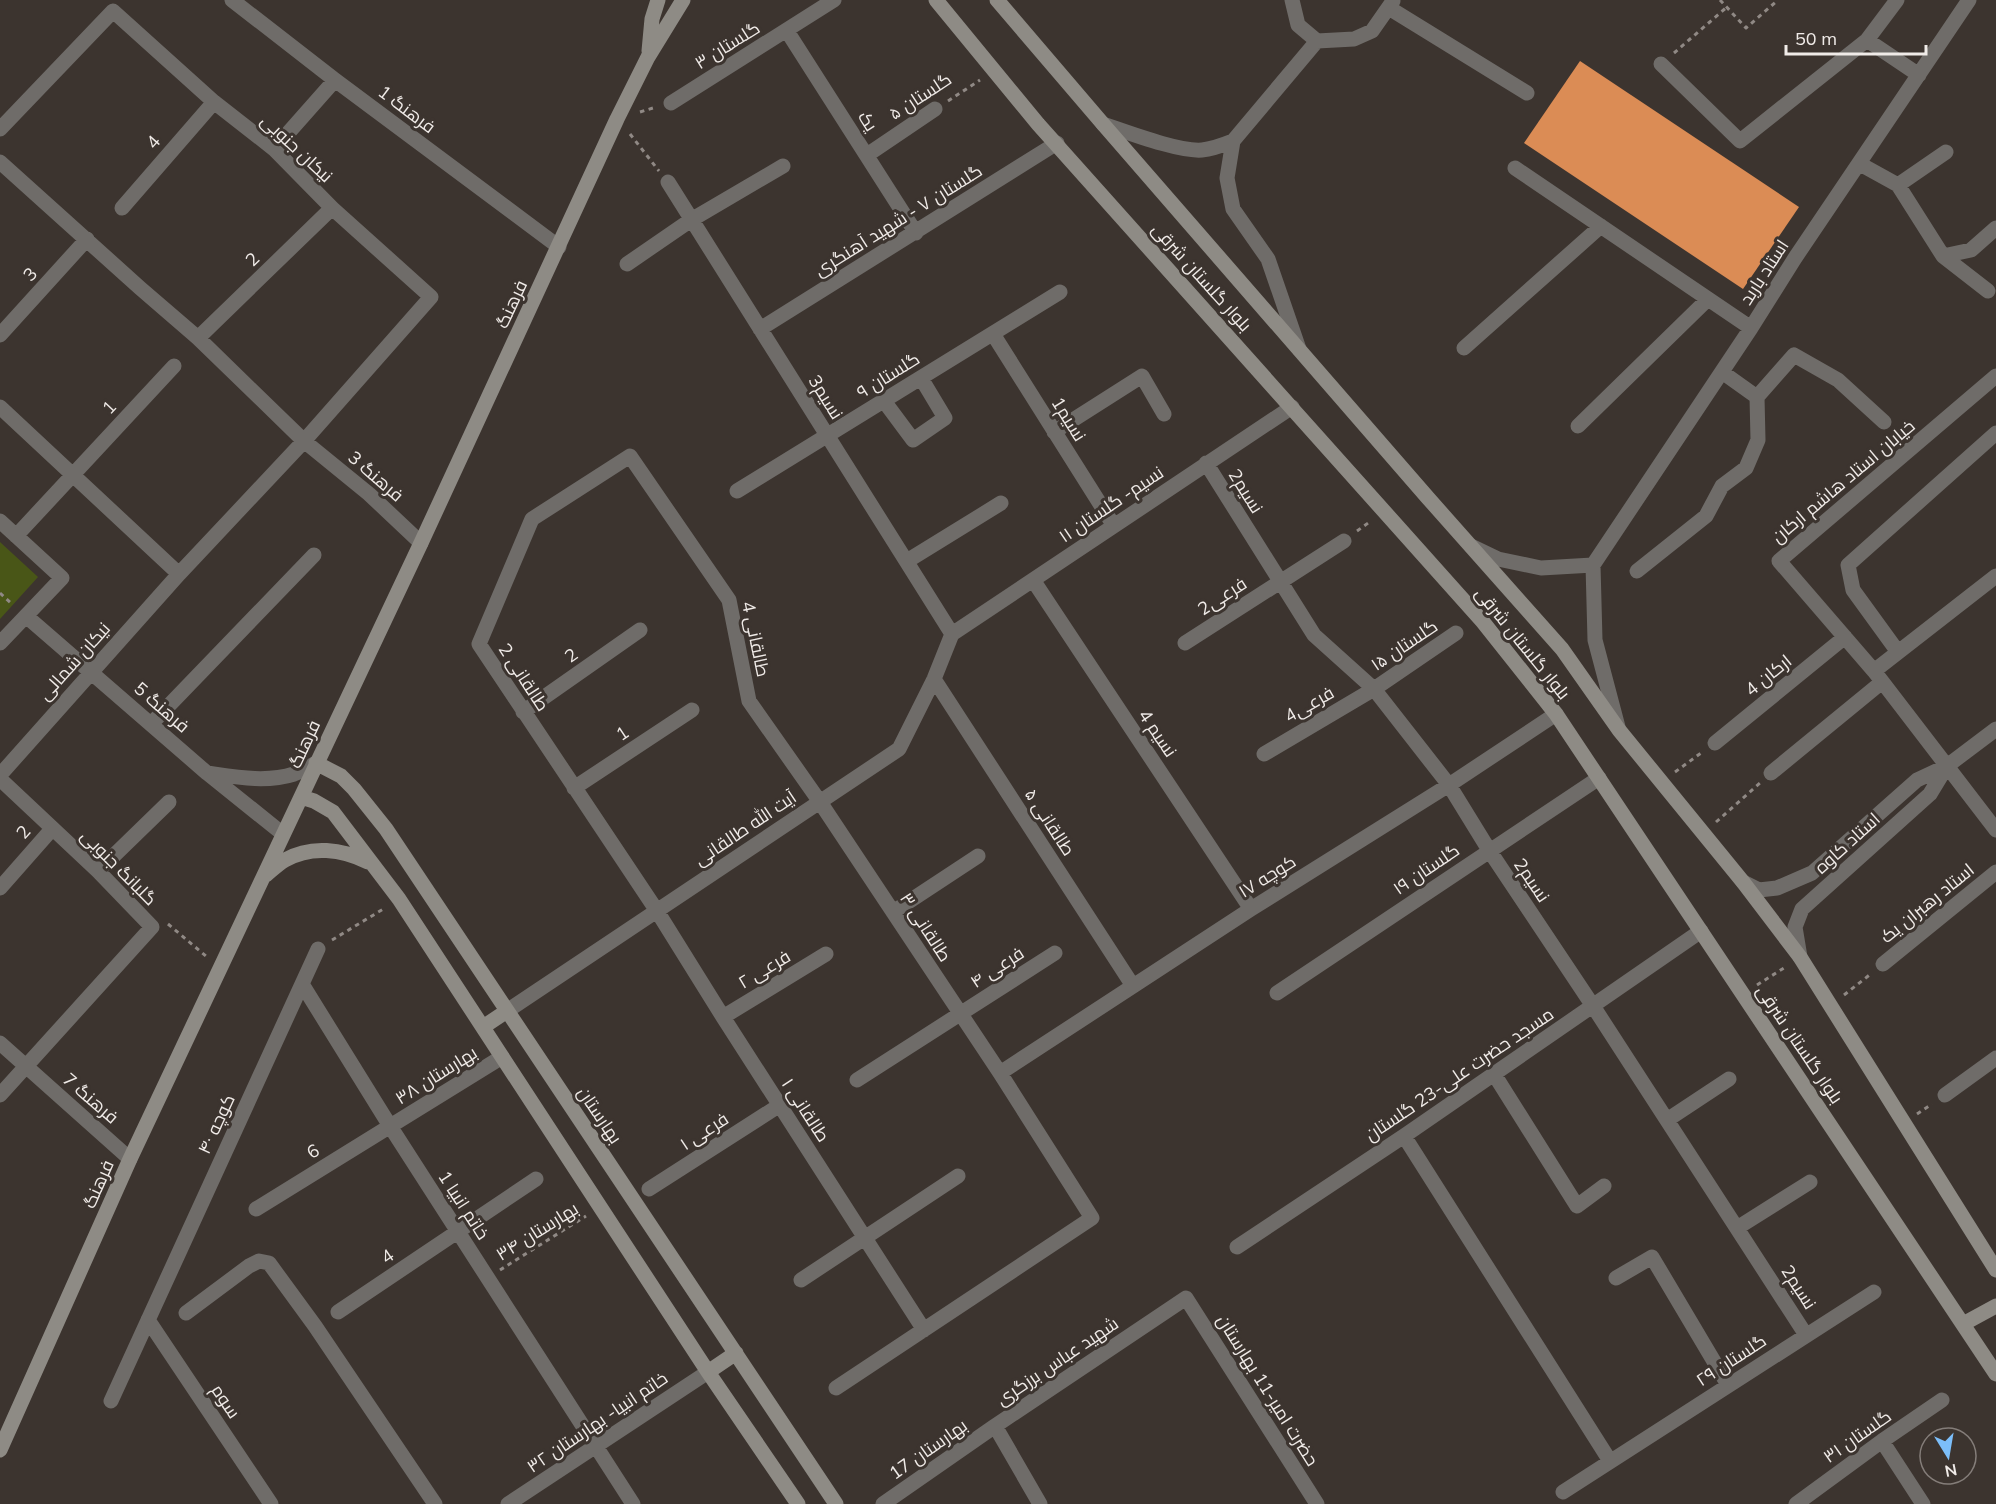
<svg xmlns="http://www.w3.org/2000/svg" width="1996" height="1504" font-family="Mulish,Cairo,sans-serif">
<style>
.green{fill:#495617}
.building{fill:#db8c55}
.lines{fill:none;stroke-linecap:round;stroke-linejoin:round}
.path{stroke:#908985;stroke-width:3;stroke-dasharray:4.5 4.5;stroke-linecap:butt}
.street{stroke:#6f6c69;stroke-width:15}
.secondary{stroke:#8e8b85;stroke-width:15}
.labels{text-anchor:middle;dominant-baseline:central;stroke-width:6;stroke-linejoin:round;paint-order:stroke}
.street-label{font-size:18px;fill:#f0ebe8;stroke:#3c342f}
</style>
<rect width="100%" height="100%" fill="#3c342f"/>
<path class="green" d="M0 542 38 577 0 619Z"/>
<path class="building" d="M1580 61 1799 207 1743 289 1524 143Z"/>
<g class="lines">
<path class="path" d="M1720 0 1746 28 1778 0
M1674 53 1727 7
M948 101 980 80
M640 112 656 107
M630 134 659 171
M1357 531 1371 521
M0 593 13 605
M1675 772 1701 753
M1716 822 1760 783
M168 924 207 957
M332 940 385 908
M1757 985 1787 966
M1844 995 1872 973
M1917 1114 1932 1104
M500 1270 586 1216"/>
<path class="street" d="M232 0 335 80 559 247
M1292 0 1298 25 1317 41 1354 39 1372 31 1393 1
M1389 8 1527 93
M787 31 916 233
M1867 40 1897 0
M1661 64 1740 141 1867 40 1919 75
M671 103 834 0
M1103 124C1127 132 1179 152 1202 150 1213 149 1223 145 1233 141L1317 41
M0 129 113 11 214 102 274 149 332 208 431 297 304 441 179 574 0 775
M1233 141 1227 178 1233 209 1268 259 1299 349
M274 149 335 80
M867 155 935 109
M0 162 140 288 198 338 304 441 369 494 421 543
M1860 164 1898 185 1943 256 1988 291
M1515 168 1751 328
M668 182 952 634
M1898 185 1946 152
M122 208 214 102
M1943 256 1971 250 1996 228
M627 264 691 220 783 166
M760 329 1057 143
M993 334 1114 526
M0 335 87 239
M198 338 332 208
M1464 348 1601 226
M1996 376 1779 561 1874 671 1996 830
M1757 397 1794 355 1838 380 1884 422
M884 401 913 440 945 418 921 378
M0 407 179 574
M1578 426 1708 299
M1054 432 1142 376 1164 414
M1206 463 1314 635 1374 689 1449 785 1489 850 1593 1006 1806 1335
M737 491 1060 292
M0 521 62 578 0 643
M16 536 174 366
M1471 546 1498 559 1541 568 1593 565
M907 561 1001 503
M1593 565 1751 328 1795 258 1969 0
M1593 565 1595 640 1618 727
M1637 571 1706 516 1722 486 1746 468 1758 440 1757 397 1722 372
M1033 580 1251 909
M26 616 207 773
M952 634 1292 407
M1185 643 1344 541
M1898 652 1853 590 1848 565 1996 433
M1874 671 1996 576
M934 679 1133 986
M523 712 640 630
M152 723 314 555
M1715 743 1845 637
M1264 754 1374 689 1456 633
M1771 773 1882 682
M0 779 98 871 152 927 0 1095
M574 788 692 710
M283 834 207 773C235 777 266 783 294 774 302 771 309 767 316 763
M98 871 169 802
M1743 882 1759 890 1777 888 1812 873 1917 780 1947 766 1996 729
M0 888 52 829
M893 912 978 856
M1800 957 1795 927 1802 909 1930 794 1947 766
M1883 964 1996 872
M302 984 390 1126 633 1504
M1277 993 1599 778
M507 1011 899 749 934 679 952 634
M723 1017 826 954
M0 1043 130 1159
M1000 1073 1251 909 1449 785 1556 714
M1494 1074 1577 1206 1604 1186
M857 1080 1055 953
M1945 1095 1996 1058
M1667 1120 1729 1079
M1404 1136 1610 1461
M649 1189 780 1105
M256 1209 502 1057
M1737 1228 1810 1182
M1237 1247 1404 1136 1701 931
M1616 1278 1652 1257 1728 1385
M801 1280 958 1176
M338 1312 536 1179
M186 1313 249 1266 259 1261 269 1263 315 1326 435 1504
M148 1320 271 1504
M836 1388 1092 1218 1000 1073 820 802 749 701 729 600 630 456 532 519 479 644 657 911 723 1017 924 1330
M111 1401 318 949
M1882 1441 1923 1504
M1563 1492 1874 1292
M508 1504 708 1372
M883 1504 995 1426
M1040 1504 995 1426 1186 1298 1317 1504
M1796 1504 1882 1441 1942 1400"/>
<path class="secondary" d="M936 0 1038 124 1483 622 1556 714 1996 1374
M997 0 1103 124 1428 498 1562 649 1619 730 1743 882 1800 957 1996 1270
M649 51 652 19 658 0
M316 763 341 776 354 789 386 829 836 1504
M301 797 314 801 333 812 399 899 708 1372 798 1504
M266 875C272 870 278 864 285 860 311 845 342 849 368 862
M483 1027 507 1011
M1963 1324 1996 1306
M708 1372 736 1353
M0 1450 130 1159 421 543 617 119 648 57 683 0"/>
</g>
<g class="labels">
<g class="street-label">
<text transform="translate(727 45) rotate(-32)">گلستان ۳</text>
<text transform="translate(920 96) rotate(-33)">گلستان ۵</text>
<text transform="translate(407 109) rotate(37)">فرهنگ 1</text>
<text transform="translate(868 121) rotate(57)">یک</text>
<text transform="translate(153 142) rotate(-49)">4</text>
<text transform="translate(297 148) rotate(43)">نیکان جنوبی</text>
<text transform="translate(898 220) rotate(-32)">گلستان ۷ - شهید آهنگری</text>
<text transform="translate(252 259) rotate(-44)">2</text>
<text transform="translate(1764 272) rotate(-57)">استاد باربد</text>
<text transform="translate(30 274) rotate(-47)">3</text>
<text transform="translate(1202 277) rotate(48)">بلوار گلستان شرقی</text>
<text transform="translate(511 304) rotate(-65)">فرهنگ</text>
<text transform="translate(888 375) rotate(-32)">گلستان ۹</text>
<text transform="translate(826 397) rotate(58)">نسیم3</text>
<text transform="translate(109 407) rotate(-47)">1</text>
<text transform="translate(1069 419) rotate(58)">نسیم1</text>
<text transform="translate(376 476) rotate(41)">فرهنگ 3</text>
<text transform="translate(1843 481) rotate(-40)">خیابان استاد هاشم ارکان</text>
<text transform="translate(1246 491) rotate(58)">نسیم2</text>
<text transform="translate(1111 504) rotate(-34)">نسیم- گلستان ۱۱</text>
<text transform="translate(1222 596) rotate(-33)">فرعی2</text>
<text transform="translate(756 639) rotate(78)">طالقانی 4</text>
<text transform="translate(1523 643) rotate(51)">بلوار گلستان شرقی</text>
<text transform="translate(1404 645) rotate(-34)">گلستان ۱۵</text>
<text transform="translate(571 655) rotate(-35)">2</text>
<text transform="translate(74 661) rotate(-48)">نیکان شمالی</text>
<text transform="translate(1768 675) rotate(-39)">ارکان 4</text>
<text transform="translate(524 677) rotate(57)">طالقانی 2</text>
<text transform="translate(1309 704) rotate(-30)">فرعی4</text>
<text transform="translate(162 707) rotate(41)">فرهنگ 5</text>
<text transform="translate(622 733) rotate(-34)">1</text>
<text transform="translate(1158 733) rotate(56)">نسیم 4</text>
<text transform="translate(304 744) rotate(-65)">فرهنگ</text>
<text transform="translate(1050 822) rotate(57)">طالقانی ۵</text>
<text transform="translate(745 828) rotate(-34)">آیت الله طالقانی</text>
<text transform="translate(23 832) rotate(-48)">2</text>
<text transform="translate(1847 843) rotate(-42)">استاد کاوه</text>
<text transform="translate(119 867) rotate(45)">گلبانگ جنوبی</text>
<text transform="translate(1426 869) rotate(-34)">گلستان ۱۹</text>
<text transform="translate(1267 876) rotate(-32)">کوچه ۱۷</text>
<text transform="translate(1532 880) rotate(56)">نسیم2</text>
<text transform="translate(1927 903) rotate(-39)">استاد رهبران یک</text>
<text transform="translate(926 927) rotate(57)">طالقانی ۳</text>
<text transform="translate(997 967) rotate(-33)">فرعی ۴</text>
<text transform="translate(764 969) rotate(-31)">فرعی ۲</text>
<text transform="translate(1800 1044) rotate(56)">بلوار گلستان شرقی</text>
<text transform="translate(1459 1074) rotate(-34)">مسجد حضرت علی-23 گلستان</text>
<text transform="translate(436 1075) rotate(-32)">بهارستان ۳۸</text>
<text transform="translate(91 1098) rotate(41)">فرهنگ 7</text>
<text transform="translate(806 1110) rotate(57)">طالقانی ۱</text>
<text transform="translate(600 1115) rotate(56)">بهارستان</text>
<text transform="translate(216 1124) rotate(-65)">کوچه ۴۰</text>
<text transform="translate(704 1131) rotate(-33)">فرعی ۱</text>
<text transform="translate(313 1151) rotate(-32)">6</text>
<text transform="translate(98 1184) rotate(-66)">فرهنگ</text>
<text transform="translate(464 1205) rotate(57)">خاتم انبیا 1</text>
<text transform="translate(537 1231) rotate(-32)">بهارستان ۳۴</text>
<text transform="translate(387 1256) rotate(-34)">4</text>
<text transform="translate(1799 1287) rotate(57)">نسیم2</text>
<text transform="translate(1731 1360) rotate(-33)">گلستان ۲۹</text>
<text transform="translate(1057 1361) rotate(-34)">شهید عباس برزگری</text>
<text transform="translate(1268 1390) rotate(58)">حضرت امیر-11 بهارستان</text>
<text transform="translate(226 1401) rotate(56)">سوم</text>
<text transform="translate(597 1422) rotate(-34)">خاتم انبیا- بهارستان ۳۲</text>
<text transform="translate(1857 1436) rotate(-35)">گلستان ۳۱</text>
<text transform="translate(928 1449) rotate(-35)">بهارستان 17</text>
</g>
</g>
<g transform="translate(1948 1456) rotate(169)"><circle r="28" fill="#3c342f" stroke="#847d79" stroke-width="1.5"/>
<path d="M0-4.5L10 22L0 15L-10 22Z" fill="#7cbef9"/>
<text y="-9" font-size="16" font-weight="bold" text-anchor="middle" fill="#f0ebe8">N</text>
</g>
<path d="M1786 45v9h140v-9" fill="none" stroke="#f0ebe8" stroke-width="3"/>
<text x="1795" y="45" font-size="18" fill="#f0ebe8" stroke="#3c342f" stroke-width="4.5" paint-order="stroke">50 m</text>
</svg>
